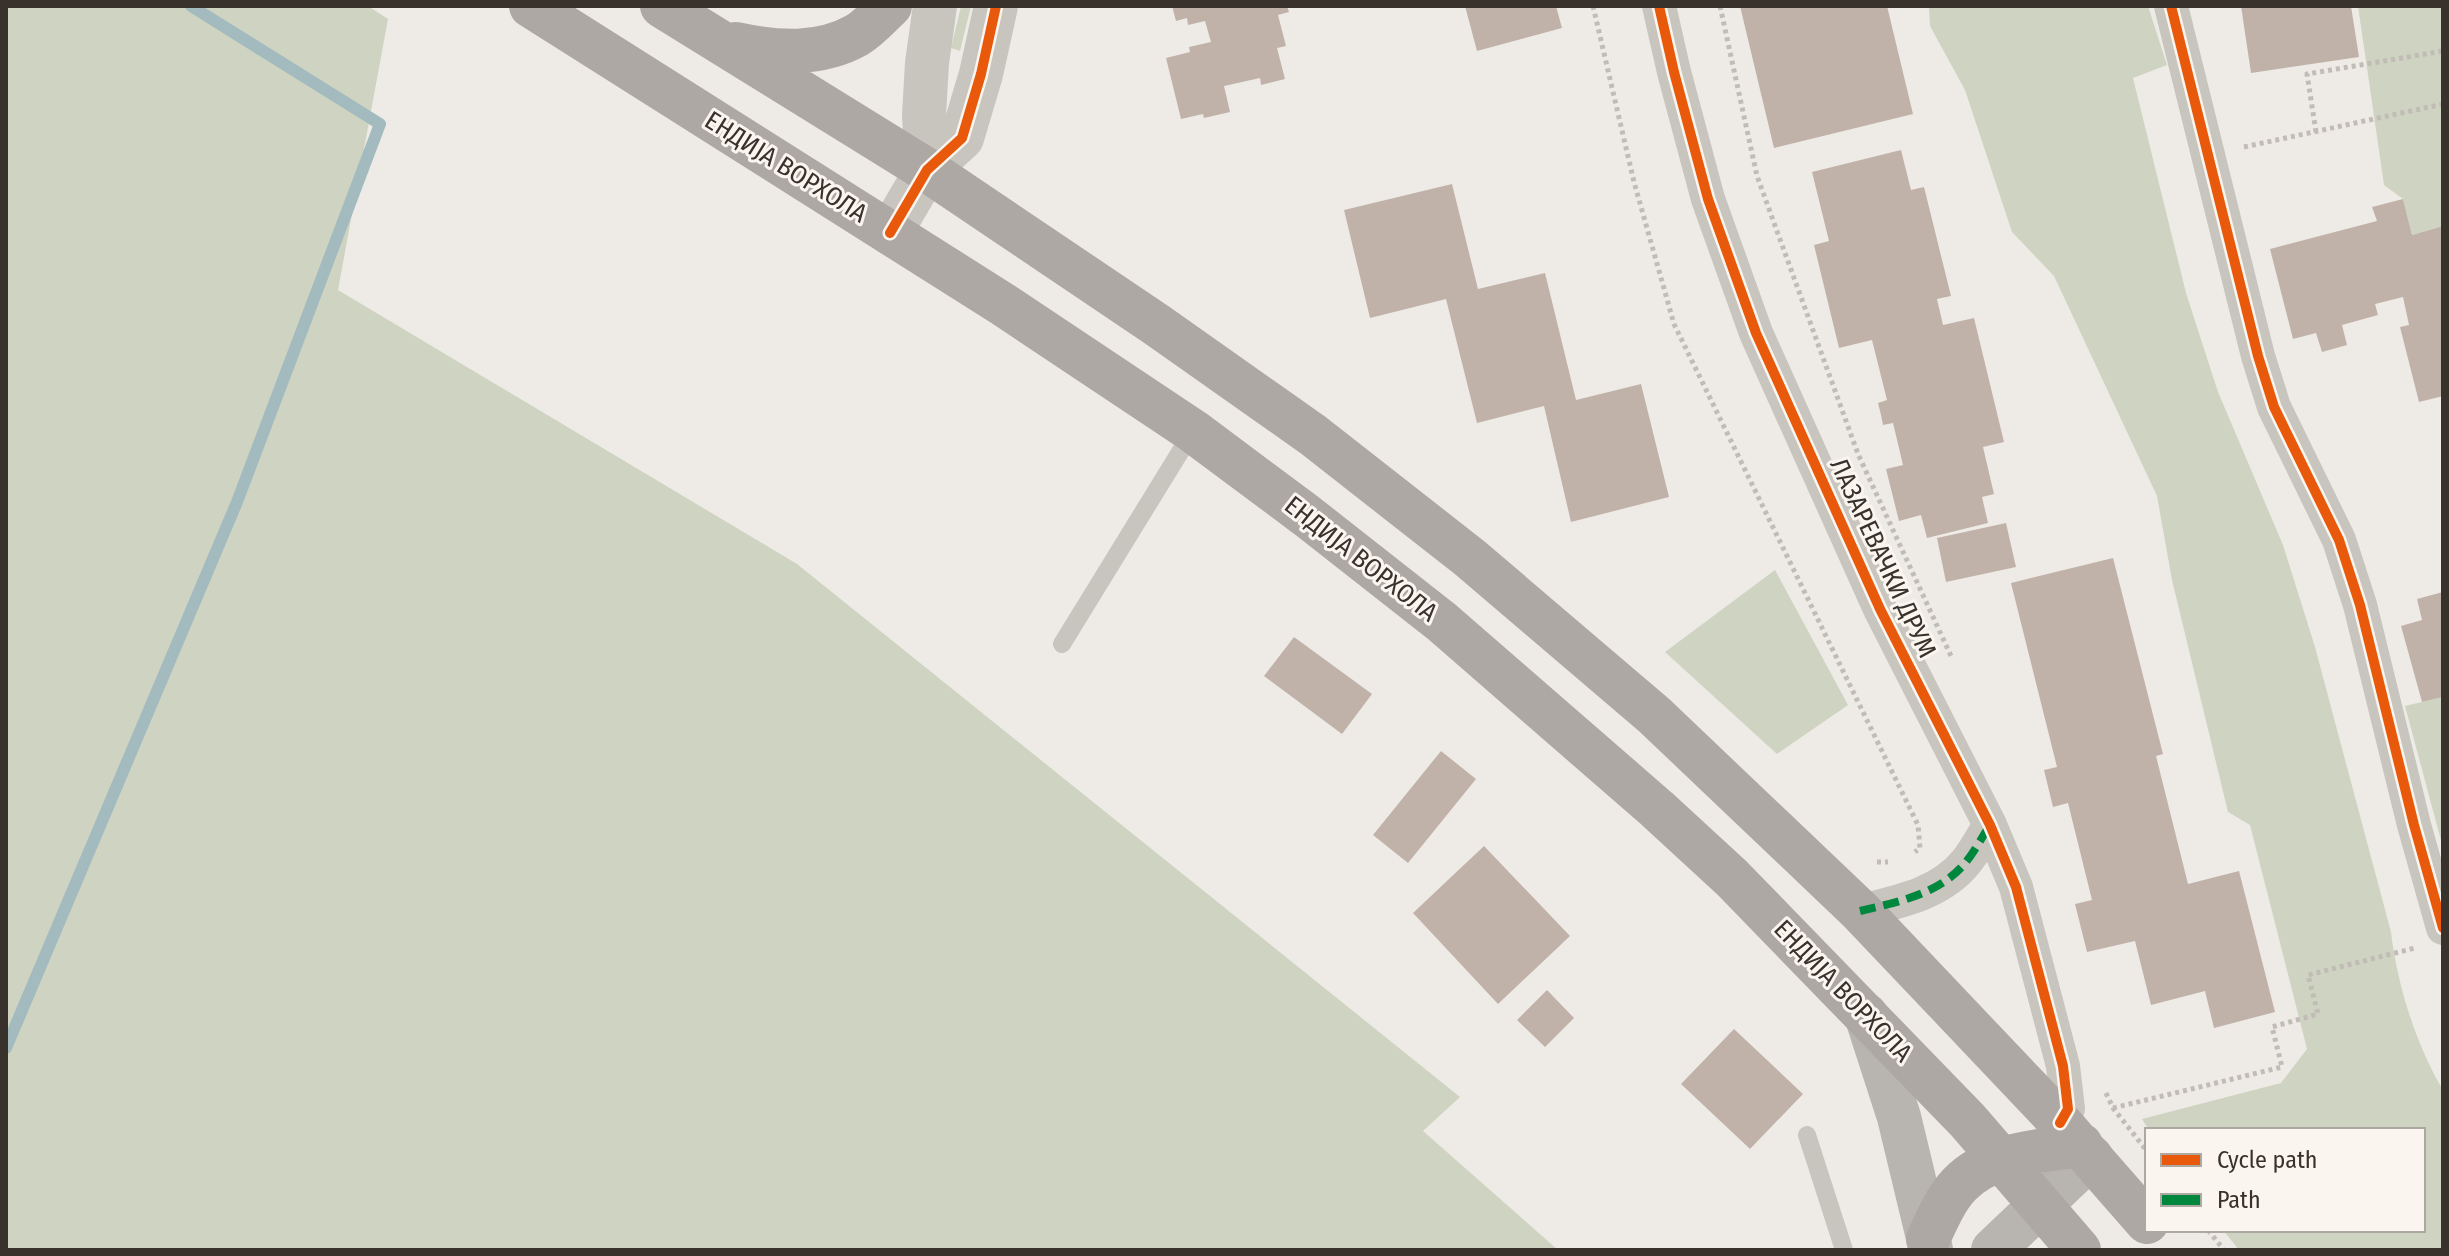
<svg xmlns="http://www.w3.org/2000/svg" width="2449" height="1256" font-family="'Fira Sans Condensed',sans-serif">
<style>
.green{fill:#ced4c1}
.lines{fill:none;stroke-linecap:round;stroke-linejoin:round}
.stream{stroke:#a3bbbf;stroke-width:12}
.building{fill:#c1b2a9}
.path{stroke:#c1bcb6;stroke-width:5;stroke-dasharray:4 4;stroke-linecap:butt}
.service{stroke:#c8c4be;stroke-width:18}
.minor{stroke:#c8c4be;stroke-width:34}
.tertiary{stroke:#c8c4be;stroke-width:44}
.secondary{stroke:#b8b4af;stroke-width:44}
.primary{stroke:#ada8a3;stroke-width:44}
.quiet{stroke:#00873e;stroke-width:8;stroke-dasharray:16 8;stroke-linecap:butt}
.cycleway-casing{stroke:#faf6ef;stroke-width:15}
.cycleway{stroke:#e8590c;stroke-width:10}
.labels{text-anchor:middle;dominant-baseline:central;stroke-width:6;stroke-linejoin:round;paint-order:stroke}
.street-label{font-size:26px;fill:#39322c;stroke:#faf6ef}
</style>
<rect width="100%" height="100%" fill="#eeebe6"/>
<path class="green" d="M6 6H368L388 19 338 290 797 564 1460 1097 1423 1131 1558 1250H6Z
M961 6H971L960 51 951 48Z
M1929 6H2148L2167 65 2133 78 2186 293 2218 392 2283 545 2315 647 2391 932C2397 984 2416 1045 2443 1090V1250H2239L2223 1230H2423V1130H2149L2142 1119 2281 1083 2307 1049 2250 825 2228 812 2172 580 2157 496 2054 276 2012 232 1965 90 1930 26Z
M2358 6H2443V226L2412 235 2403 199 2384 185Z
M1775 570 1848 705 1777 754 1665 652Z
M2443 697V848L2405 706Z"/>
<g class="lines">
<path class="stream" d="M6 1048 237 502 380 124 191 6"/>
</g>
<path class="building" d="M1172 6H1287L1289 12 1278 15 1286 46 1277 48 1285 79 1261 85 1260 78 1224 86 1230 112 1204 118 1203 114 1181 119 1166 58 1190 52 1189 47 1211 42 1205 21 1188 25 1187 18 1176 21Z
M1465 6H1556L1562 28 1477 51Z
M1740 6H1887L1913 114 1774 148Z
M2241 6H2351L2359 57 2251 73Z
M1901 150 1911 190 1924 187 1951 296 1937 299 1943 325 1974 318 2004 442 1983 447 1994 494 1982 497 1988 523 1927 538 1921 515 1899 521 1886 469 1903 465 1893 423 1883 425 1881 415 1878 403 1887 400 1872 340 1839 348 1814 245 1829 241 1812 172Z
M1452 184 1478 289 1545 273 1576 400 1641 384 1669 497 1571 522 1544 406 1477 423 1446 299 1370 318 1344 210Z
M2403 199 2412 235 2443 226V396L2419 402 2400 327 2409 325 2403 297 2375 304 2378 315 2342 325 2347 345 2322 352 2316 333 2293 339 2270 249 2377 221 2372 207Z
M2006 523 2016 567 1946 582 1937 538Z
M2113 558 2163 754 2156 756 2188 884 2239 871 2275 1012 2214 1028 2205 991 2151 1005 2135 941 2087 952 2075 904 2092 900 2068 803 2053 807 2044 770 2057 767 2011 583Z
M2443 592V697L2422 702 2401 626 2422 620 2417 599Z
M1294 637 1372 694 1342 734 1264 676Z
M1441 751 1476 779 1408 863 1373 835Z
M1484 846 1570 936 1498 1004 1413 913Z
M1547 990 1574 1018 1545 1047 1517 1020Z
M1734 1029 1803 1094 1750 1149 1681 1084Z"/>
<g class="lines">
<path class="path" d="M1593 6 1634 182 1674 324 1918 825 1920 848 1915 852
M1720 6 1757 176 1858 454 1951 656
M2316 132 2307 74 2443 51
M2244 147 2443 104
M1877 862H1888
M2106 1093 2113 1108 2147 1151
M2113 1108 2282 1067 2272 1027 2318 1014 2308 975 2415 948
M2208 1230 2224 1250"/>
<path class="service" d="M1062 644 1193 431
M1807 1135 1844 1250"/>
<path class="minor" d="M1659 6 1674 72 1708 199 1756 333 1880 609 1990 825 2016 887 2063 1066 2068 1109 2060 1123
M2171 6 2258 356 2274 407 2339 540 2360 605 2414 825 2443 928
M1860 911C1898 902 1940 894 1966 862 1975 851 1982 837 1990 825"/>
<path class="tertiary" d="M927 170 924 115 927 63 935 6
M890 233 927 170 962 138 981 74 996 6"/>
<path class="secondary" d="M1866 1015 1899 1117 1931 1250
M1993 1250 2091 1157"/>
<path class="primary" d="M531 6 1004 305 1193 431 1307 516 1442 622 1657 809 1732 878 1968 1121 2079 1250
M662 6 927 170 1157 325 1313 435 1470 558 1654 715 1860 911 2048 1109 2147 1222
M736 44C777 53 820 56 857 35 869 28 880 15 890 6
M1928 1239C1937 1220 1945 1200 1959 1185 1989 1153 2040 1151 2081 1145"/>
<path class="quiet" d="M1860 911C1898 902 1940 894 1966 862 1975 851 1982 837 1990 825"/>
<g class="cycleway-casing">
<path id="cycleway" d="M1659 6 1674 72 1708 199 1756 333 1880 609 1990 825 2016 887 2063 1066 2068 1109 2060 1123
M2171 6 2258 356 2274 407 2339 540 2360 605 2414 825 2443 928
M890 233 927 170 962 138 981 74 996 6"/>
</g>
<use href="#cycleway" class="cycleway"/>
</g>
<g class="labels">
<g class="street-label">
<text transform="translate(786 167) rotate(32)">ЕНДИЈА ВОРХОЛА</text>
<text transform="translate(1883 558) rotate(65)">ЛАЗАРЕВАЧКИ ДРУМ</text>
<text transform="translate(1361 559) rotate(38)">ЕНДИЈА ВОРХОЛА</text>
<text transform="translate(1843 991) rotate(46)">ЕНДИЈА ВОРХОЛА</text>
</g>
</g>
<rect width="2449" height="1256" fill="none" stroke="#39322c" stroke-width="16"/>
<rect x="2145" y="1128" width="280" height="104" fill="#faf6ef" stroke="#ada8a1" stroke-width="2"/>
<rect x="2161" y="1154" width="40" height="12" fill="#e8590c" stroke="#ada8a1" stroke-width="2"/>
<text x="2217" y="1168" font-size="24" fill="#39322c">Cycle path</text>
<rect x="2161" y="1194" width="40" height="12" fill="#00873e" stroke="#ada8a1" stroke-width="2"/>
<text x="2217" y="1208" font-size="24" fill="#39322c">Path</text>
</svg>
